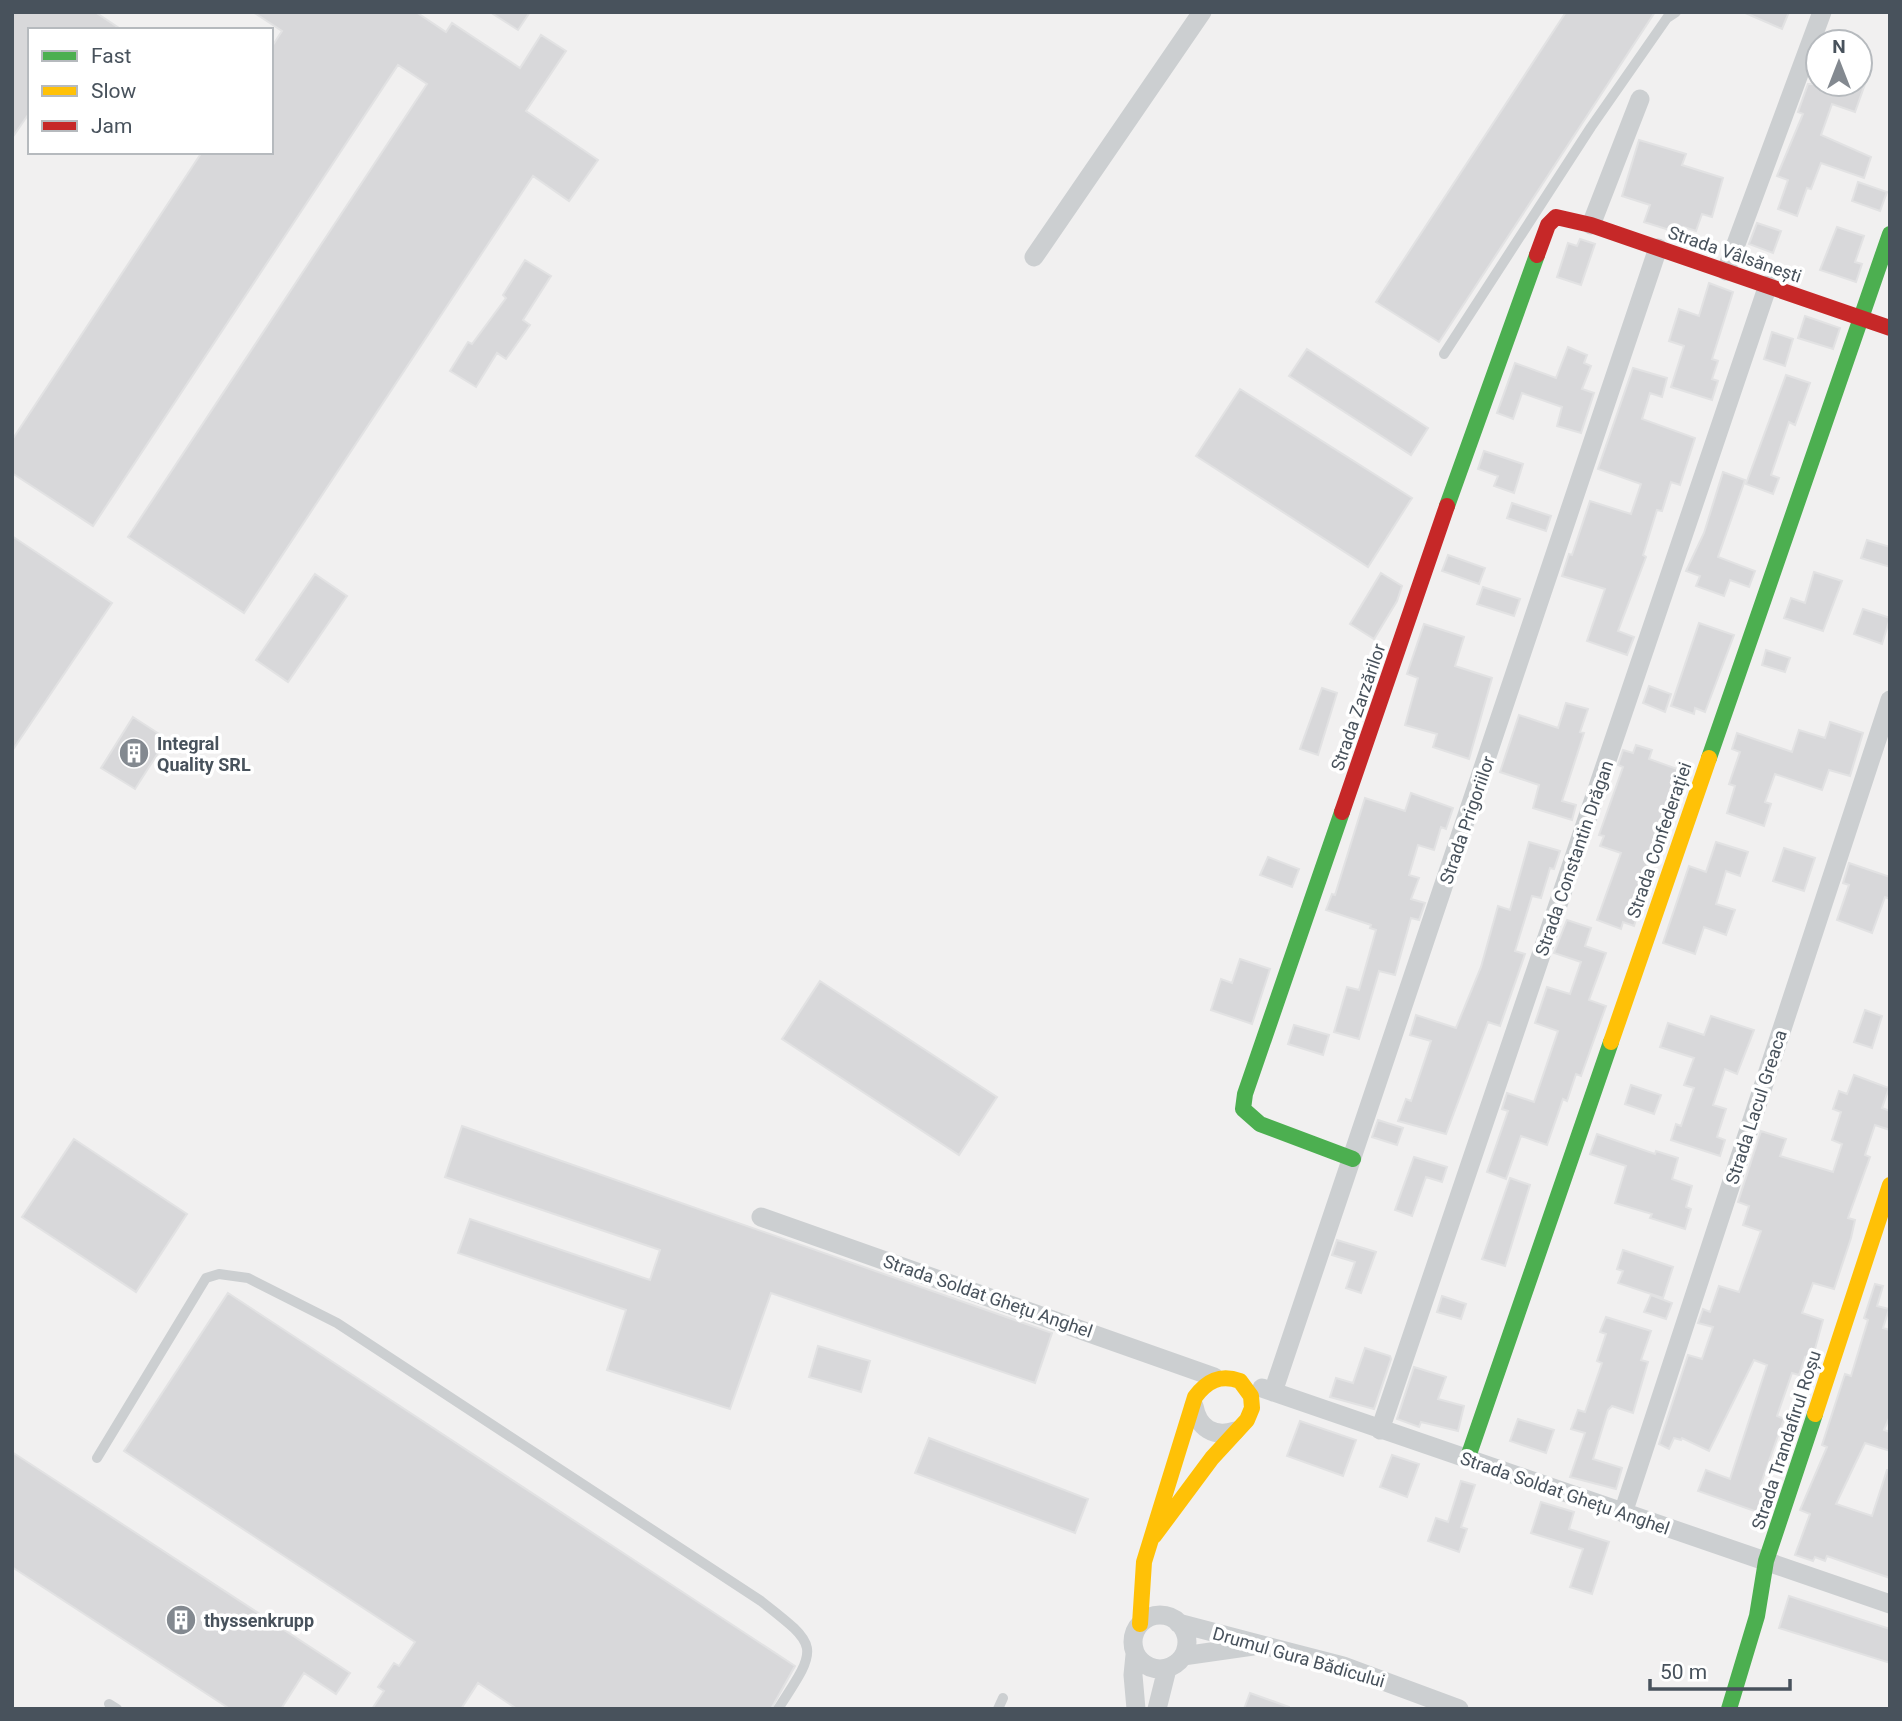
<svg xmlns="http://www.w3.org/2000/svg" width="1902" height="1721" font-family="Roboto,sans-serif">
<style>
.building{fill:#d8d8da;stroke:#e2e2e3;stroke-width:2}
.lines{fill:none;stroke-linecap:round;stroke-linejoin:round}
.lane{stroke:#cccfd1;stroke-width:10}
.street{stroke:#cccfd1;stroke-width:19}
.fast{stroke:#4caf50;stroke-width:16}
.slow{stroke:#ffc107;stroke-width:16}
.jam{stroke:#c62828;stroke-width:16}
.labels{text-anchor:middle;dominant-baseline:central;stroke-width:7;stroke-linejoin:round;paint-order:stroke}
.street-label{font-size:18px;fill:#48525c;stroke:#fff}
.poi-label{font-size:18px;font-weight:bold;fill:#48525c;stroke:#fff;text-anchor:start}
</style>
<rect width="100%" height="100%" fill="#f1f0f0"/>
<path class="building" d="M12 12H95L122 30H30V112L12 138Z
M253 12H416L446 32 452 23 520 68 541 35 566 51 526 111 598 160 569 201 533 176 244 613 128 537 427 84 398 65 93 526 12 473V440L202 152H271V48L282 31Z
M490 12H530L518 30Z
M1566 12H1655L1439 342 1376 302Z
M1743 12H1789L1782 29Z
M1808 84H1865L1855 112 1832 104 1821 135 1871 157 1864 178 1821 163 1811 189 1807 188 1797 216 1778 209 1788 180 1777 176 1803 114 1798 112Z
M1639 140 1686 154 1682 165 1723 178 1712 217 1702 214 1696 231 1684 227 1682 234 1644 222 1650 205 1622 196Z
M1858 182 1887 192 1880 211 1852 201Z
M1757 223 1781 231 1773 253 1749 244Z
M1837 227 1864 236 1855 262 1862 264 1856 282 1820 270Z
M1580 239 1595 244 1581 285 1557 277 1568 243 1577 246Z
M525 260 551 276 523 320 530 325 506 359 497 353 476 387 450 371 468 342 472 344 506 298 503 295Z
M1709 283 1733 292 1712 359 1718 361 1712 379 1718 381 1712 400 1671 387 1684 346 1669 341 1679 309 1699 316Z
M1805 316 1840 328 1833 349 1798 338Z
M1772 332 1793 339 1785 366 1764 359Z
M1568 347 1587 355 1584 363 1591 366 1582 389 1594 393 1581 433 1557 426 1562 407 1522 393 1513 419 1497 413 1515 363 1556 378Z
M1307 349 1428 428 1411 455 1289 376Z
M1633 368 1667 378 1662 397 1650 393 1642 419 1695 438 1680 485 1671 482 1662 511 1657 510 1643 555 1646 557 1618 631 1634 637 1627 655 1587 641 1605 589 1562 576 1569 554 1572 555 1590 501 1631 514 1641 484 1598 469Z
M1786 375 1810 383 1795 425 1789 422 1771 475 1779 478 1773 494 1746 484Z
M1240 389 1412 498 1368 567 1196 456Z
M1484 451 1523 464 1514 493 1494 486 1498 476 1478 469Z
M1723 472 1745 480 1718 557 1755 571 1749 587 1730 580 1724 596 1696 586 1700 576 1686 571 1704 533Z
M1512 503 1551 516 1546 531 1507 518Z
M12 536 112 603 12 751Z
M1867 540 1890 547V567L1861 558Z
M1448 555 1485 568 1479 584 1442 571Z
M1814 572 1842 581 1823 631 1784 618 1791 598 1805 603Z
M1381 573 1402 586 1397 601 1374 639 1350 624Z
M315 574 347 596 288 682 256 660Z
M1483 587 1520 599 1514 616 1477 604Z
M1863 609 1890 618 1882 644 1854 634Z
M1699 623 1734 635 1705 712 1695 708 1694 714 1671 706Z
M1424 624 1464 637 1455 666 1492 678 1469 759 1433 747 1437 734 1405 725 1418 678 1407 674Z
M1766 650 1790 658 1785 672 1762 665Z
M1649 686 1671 694 1665 712 1643 703Z
M1322 688 1337 693 1318 755 1300 749Z
M1566 703 1588 709 1580 732 1584 733 1562 801 1576 805 1572 820 1533 808 1539 785 1500 772 1519 715 1558 728Z
M133 717 167 739 135 789 101 768Z
M1830 722 1863 733 1850 776 1829 770 1822 790 1775 774 1765 802 1771 804 1764 826 1727 813 1735 786 1729 784 1740 752 1732 749 1737 733 1792 752 1799 730 1825 738Z
M1636 745 1652 750 1649 759 1683 771 1634 908 1639 910 1634 926 1623 922 1621 929 1597 920 1621 853 1600 846 1604 836 1599 835 1623 767 1618 765 1623 750 1633 753Z
M1411 793 1453 808 1446 829 1441 827 1434 850 1418 845 1409 875 1419 878 1411 899 1425 903 1419 920 1411 918 1395 975 1379 971 1359 1039 1334 1032 1347 987 1359 990 1376 930 1370 928 1371 925 1326 910 1332 894 1335 895 1365 798 1405 811Z
M1529 842 1560 851 1554 869 1550 868 1541 898 1532 896 1515 951 1525 954 1500 1026 1488 1022 1446 1134 1398 1121 1406 1099 1411 1101 1431 1041 1410 1035 1416 1015 1456 1028 1481 967 1498 906 1510 910Z
M1716 842 1748 852 1740 876 1726 871 1716 904 1735 910 1726 935 1704 927 1695 954 1663 943 1689 866 1706 872Z
M1784 848 1815 858 1804 891 1773 881Z
M1268 857 1299 869 1292 887 1260 875Z
M1849 863 1890 877V899L1885 897 1872 933 1837 920 1849 885 1843 883Z
M1567 920 1591 928 1585 946 1606 953 1589 1000 1606 1006 1581 1076 1576 1074 1567 1101 1563 1099 1547 1145 1521 1136 1506 1179 1487 1172 1508 1111 1502 1109 1507 1093 1534 1102 1558 1031 1535 1023 1547 987 1570 994 1581 962 1554 953Z
M1240 959 1270 969 1252 1024 1211 1010 1221 979 1232 983Z
M820 981 997 1097 959 1155 782 1039Z
M1865 1010 1882 1016 1872 1048 1854 1042Z
M1711 1016 1754 1030 1737 1074 1725 1069 1713 1105 1726 1109 1717 1137 1725 1140 1720 1156 1671 1140 1676 1124 1681 1126 1694 1088 1684 1085 1694 1058 1660 1047 1668 1023 1704 1035Z
M1294 1025 1329 1035 1323 1055 1288 1044Z
M1854 1075 1889 1088 1882 1108 1890 1111V1130L1875 1125 1865 1155 1870 1157 1848 1218 1855 1220 1851 1238 1834 1289 1813 1283 1802 1313 1823 1320 1812 1360 1805 1357 1799 1375 1792 1373 1777 1416 1784 1419 1759 1489 1767 1492 1760 1513 1698 1491 1706 1470 1730 1479 1767 1365 1754 1360 1709 1451 1682 1438 1681 1440 1674 1438 1669 1449 1659 1444 1688 1355 1702 1359 1713 1327 1698 1323 1703 1309 1710 1312 1719 1286 1739 1292 1761 1231 1743 1225 1749 1206 1738 1202 1761 1131 1786 1139 1780 1156 1833 1172 1842 1144 1832 1140 1841 1112 1833 1109 1839 1091 1847 1094Z
M1631 1085 1661 1095 1654 1114 1625 1104Z
M1378 1120 1403 1128 1397 1145 1372 1137Z
M462 1126 1052 1333 1035 1383 771 1293 730 1409 607 1370 626 1310 458 1253 470 1219 650 1280 660 1250 445 1177Z
M1597 1134 1655 1154 1656 1151 1678 1158 1672 1179 1692 1186 1686 1207 1691 1209 1685 1229 1650 1218 1652 1214 1615 1203 1626 1166 1590 1154Z
M74 1139 187 1214 136 1292 22 1217Z
M1414 1157 1447 1167 1442 1182 1426 1177 1412 1216 1395 1210Z
M1510 1178 1530 1185 1505 1266 1482 1259Z
M1337 1240 1376 1252 1361 1293 1346 1288 1355 1262 1332 1255Z
M1623 1250 1673 1267 1663 1298 1618 1283 1623 1271 1617 1269Z
M1875 1284 1883 1286 1877 1306 1889 1309 1883 1328 1890 1330V1416L1884 1430 1890 1432V1451L1865 1443 1836 1504 1872 1516 1887 1470H1890V1578L1827 1556 1825 1561 1815 1557 1813 1561 1795 1555 1810 1514 1800 1510 1827 1447 1822 1445 1845 1374 1851 1376 1868 1320 1864 1318Z
M228 1293 795 1666 771 1709H517L478 1683 461 1709H372L384 1691 378 1687 394 1663 399 1666 415 1642 124 1451Z
M1651 1295 1672 1303 1666 1319 1644 1312Z
M1442 1296 1466 1304 1461 1319 1437 1312Z
M1606 1317 1651 1331 1641 1360 1648 1362 1633 1413 1612 1406 1608 1410 1593 1459 1622 1468 1616 1489 1570 1477 1585 1433 1571 1429 1578 1410 1585 1412 1602 1363 1597 1361 1606 1334 1600 1332Z
M818 1346 870 1361 861 1392 809 1377Z
M1365 1348 1390 1356 1391 1359 1374 1409 1330 1397 1336 1378 1353 1383Z
M1414 1367 1446 1377 1438 1399 1464 1406 1458 1431 1421 1422 1419 1427 1397 1419Z
M1518 1419 1554 1430 1546 1453 1510 1441Z
M1300 1421 1356 1440 1343 1476 1287 1456Z
M929 1438 1088 1499 1075 1533 915 1473Z
M12 1452 350 1673 336 1694 304 1673 281 1709H230L12 1567Z
M1392 1455 1419 1464 1407 1497 1380 1487Z
M1461 1481 1475 1485 1461 1527 1467 1529 1459 1552 1428 1541 1436 1518 1448 1522Z
M1541 1502 1574 1512 1569 1529 1609 1542 1592 1594 1570 1587 1583 1549 1531 1533Z
M1789 1596 1890 1629V1663L1779 1628Z
M1250 1693 1289 1707V1709H1244Z"/>
<g class="lines">
<path class="lane" d="M1444 354 1591 127 1667 18 1676 12
M97 1458 206 1278 219 1274 248 1278 337 1323 761 1601C820 1647 819 1646 778 1709
M109 1704 117 1709
M998 1709 1003 1698"/>
<path class="street" d="M1591 225 1640 99
M1034 257 1202 12
M1726 271 1822 12
M761 1217 1214 1377
M1262 1388 1890 1604
M1273 1392 1658 248
M1194 1406C1198 1428 1214 1438 1235 1431
M1380 1430 1768 285
M1623 1513 1890 700
M1133 1642a27 27 0 1 1 54 0a27 27 0 1 1-54 0Z
M1178 1623 1343 1666 1459 1709
M1135 1655 1133 1675 1136 1709
M1183 1656 1253 1646
M1157 1709 1167 1669"/>
<path class="fast" d="M1447 506 1537 255
M1709 758 1890 234
M1342 812 1245 1094 1243 1109 1260 1124 1353 1159
M1467 1460 1611 1042
M1729 1709 1757 1616 1766 1561 1815 1414"/>
<path class="slow" d="M1611 1042 1709 758
M1815 1414 1890 1185
M1140 1624 1144 1562 1195 1397C1207 1381 1220 1374 1240 1381L1251 1396 1252 1408 1247 1420 1212 1458 1154 1536"/>
<path class="jam" d="M1537 255 1548 225 1556 217 1591 225 1890 328
M1342 812 1447 506"/>
</g>
<defs>
<g id="building-disc" transform="scale(1.575)"><circle r="9.5" fill="#838990" stroke="#fff"/><path d="M-4-6H4V6H1V3H-1V6H-4ZM-2.5-4.3h1.7v1.8h-1.7ZM.8-4.3h1.7v1.8H.8ZM-2.5-1h1.7V.8h-1.7ZM.8-1h1.7V.8H.8Z" fill="#fff"/></g>
</defs>
<g fill-rule="evenodd">
<use href="#building-disc" x="134" y="753"/>
<use href="#building-disc" x="181" y="1620"/>
</g>
<g class="labels">
<g class="street-label">
<text transform="translate(1735 254) rotate(19)">Strada Vâlsănești</text>
<text transform="translate(1358 707) rotate(-71)">Strada Zarzărilor</text>
<text transform="translate(1467 820) rotate(-71)">Strada Prigoriilor</text>
<text transform="translate(1659 840) rotate(-71)">Strada Confederației</text>
<text transform="translate(1574 858) rotate(-71)">Strada Constantin Drăgan</text>
<text transform="translate(1756 1107) rotate(-72)">Strada Lacul Greaca</text>
<text transform="translate(988 1296) rotate(19)">Strada Soldat Ghețu Anghel</text>
<text transform="translate(1786 1440) rotate(-72)">Strada Trandafirul Roșu</text>
<text transform="translate(1565 1493) rotate(19)">Strada Soldat Ghețu Anghel</text>
<text transform="translate(1299 1657) rotate(16)">Drumul Gura Bădicului</text>
</g>
<g class="poi-label">
<text x="157" y="743">Integral<tspan x="157" dy="21">Quality SRL</tspan></text>
<text x="204" y="1620">thyssenkrupp</text>
</g>
</g>
<rect width="1902" height="1721" fill="none" stroke="#48525c" stroke-width="28"/>
<rect x="28" y="28" width="245" height="126" fill="#ffffff" stroke="#b6babe" stroke-width="2"/>
<rect x="42" y="51" width="35" height="10" fill="#4caf50" stroke="#b6babe" stroke-width="2"/>
<text x="91" y="63" font-size="21" fill="#48525c">Fast</text>
<rect x="42" y="86" width="35" height="10" fill="#ffc107" stroke="#b6babe" stroke-width="2"/>
<text x="91" y="98" font-size="21" fill="#48525c">Slow</text>
<rect x="42" y="121" width="35" height="10" fill="#c62828" stroke="#b6babe" stroke-width="2"/>
<text x="91" y="133" font-size="21" fill="#48525c">Jam</text>
<g transform="translate(1839 63)"><circle r="33" fill="#ffffff" stroke="#b6babe" stroke-width="2"/>
<path d="M0-5L12 26L0 18L-12 26Z" fill="#838990"/>
<text y="-10" font-size="19" font-weight="bold" text-anchor="middle" fill="#48525c">N</text>
</g>
<path d="M1650 1679v10h140v-10" fill="none" stroke="#48525c" stroke-width="3.5"/>
<text x="1660" y="1679" font-size="21" fill="#48525c" stroke="#ffffff" stroke-width="5" paint-order="stroke">50 m</text>
</svg>
